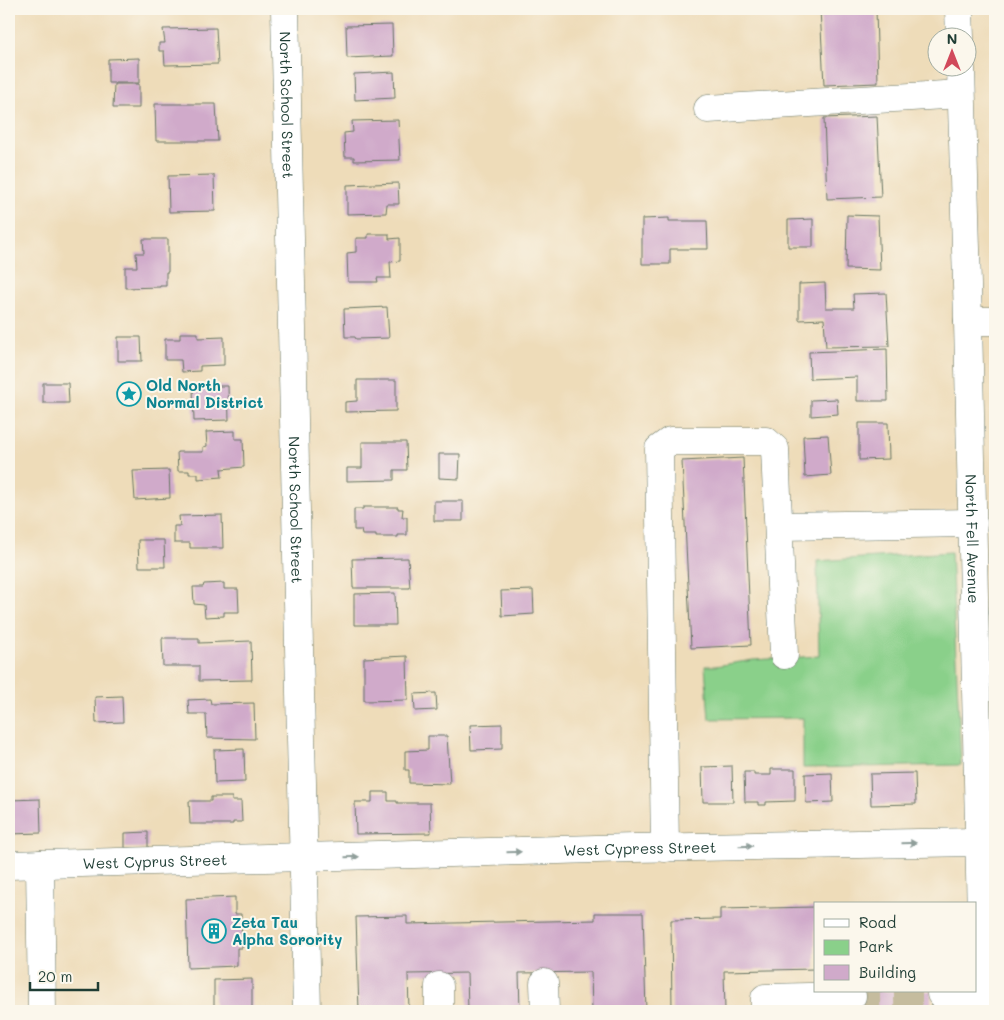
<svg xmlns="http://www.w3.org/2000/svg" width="1004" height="1020" font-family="Mali,sans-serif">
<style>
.green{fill:#8ad08a;stroke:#54865f}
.building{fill:#d0aaca}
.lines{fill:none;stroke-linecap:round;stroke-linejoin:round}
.minor-tunnel{stroke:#c5bc9e;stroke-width:28;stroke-dasharray:28 14;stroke-linecap:butt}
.minor-casing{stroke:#677563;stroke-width:29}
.minor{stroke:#fff;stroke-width:28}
.oneway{fill:#8f9e9a}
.labels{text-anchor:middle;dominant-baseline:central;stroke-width:4;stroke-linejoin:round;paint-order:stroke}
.street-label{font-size:15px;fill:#1f3d34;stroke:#fbf7ec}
.culture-label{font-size:15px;font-weight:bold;fill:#0d838f;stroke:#fbf7ec;text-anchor:start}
</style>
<rect width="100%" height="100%" fill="#fbf7ec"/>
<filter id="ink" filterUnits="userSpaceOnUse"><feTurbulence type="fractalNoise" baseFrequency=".02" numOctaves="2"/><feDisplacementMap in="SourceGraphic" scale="10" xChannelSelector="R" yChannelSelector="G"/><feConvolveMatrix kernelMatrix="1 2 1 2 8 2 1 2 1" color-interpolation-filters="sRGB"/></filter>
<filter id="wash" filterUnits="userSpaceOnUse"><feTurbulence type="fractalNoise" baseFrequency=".0096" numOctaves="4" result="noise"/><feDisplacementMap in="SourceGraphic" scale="20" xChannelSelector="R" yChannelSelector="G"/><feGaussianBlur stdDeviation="1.12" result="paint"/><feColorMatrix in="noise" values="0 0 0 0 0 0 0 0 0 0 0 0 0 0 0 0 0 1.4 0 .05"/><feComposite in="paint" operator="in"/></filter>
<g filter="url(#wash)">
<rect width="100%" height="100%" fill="#eedcb9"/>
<path class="green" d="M951 552 961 765 803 768V718L709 719 705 666H715L753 660 819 656 817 561Z"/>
<g id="blocks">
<path class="building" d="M820 9H876L878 83 824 85Z
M392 25 393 56 347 58 346 26Z
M216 28 218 64 165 65 164 51H159V43H165L163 29Z
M139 58V83H108V59Z
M394 72 395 98 355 100 354 74Z
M114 84H139V108H113Z
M155 104H216L218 141H156Z
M877 116 881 197 827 199 824 118Z
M398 120 400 160 354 161V157H345L344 133 353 132 352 121Z
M214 175 215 211 169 212 168 176Z
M398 183 399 204H387L386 213 347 214V185Z
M847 215 878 216 880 270 846 269Z
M669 218V221H707L708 249H670V264H642V219Z
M813 219V247H788V220Z
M368 234H389V239L400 238V261L390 262 391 278H377L378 282H348L347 253 356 252V238H368Z
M143 239H168V272H166V286H160V287L125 288V267H137L136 253H144Z
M825 283 826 308H854L853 294 886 293 889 346 826 347 824 319 799 320V284Z
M387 307 389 338 356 339 355 337H345L344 309Z
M180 333H198V338L224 337V365L200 366V371L182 372 181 360H165V339H180Z
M118 337H141L142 361H118Z
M887 349 888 401H857V377L810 379 809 352Z
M357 380H396V411L345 412V402L357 401Z
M43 383H68L69 403H43Z
M193 386H228L229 420 194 421Z
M837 399 838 414 811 416V400Z
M859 423H888L889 459 859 460Z
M235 431V439H243L244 467 221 469 222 477 198 479V474H189V471H178L177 452H203V447L207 446 206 432Z
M828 435 831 475 805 477 803 436Z
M362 442H406L407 470H394V480L347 481V468H362Z
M439 454H460L459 479 439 478Z
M743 458 751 645 691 648 682 461Z
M169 470 170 498 135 500 133 471Z
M434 501H463V521H434Z
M363 507H398V509H403L402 517H407V535H398V537H376V535H362L361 530H354V509H363Z
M222 515 223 548H190V543H174V526H180L179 516Z
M138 540H164L165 567H139Z
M408 558 410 588H353L352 559Z
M224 583V589H238L239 612H224V616L205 617 204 605 194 604 193 587H203L204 584Z
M533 590 534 614 502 616 501 591Z
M395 593 396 625H354V594Z
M162 638H199V643L251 641 252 680 199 681V666H163Z
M407 656 408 700 364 701V658Z
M436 693 437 710 415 711 414 694Z
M122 696 123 722 96 723 95 697Z
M210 699 211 704 254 703 255 739 207 738 206 714H189L188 700Z
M502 724V749L471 750 470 725Z
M428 736H447L450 784 409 783V770H405V751L428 750Z
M244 749 245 782 215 783 214 750Z
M732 766 733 802H703L702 767Z
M771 769H795V801L766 802V805H758V802H745L744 772H754V775H771Z
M832 773 833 802 806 803 805 774Z
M915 773 916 804 871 805 870 774Z
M372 792H388V801H397V803H430L431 833 356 834 355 802H372Z
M211 797H232V801H241L242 822H233V824H190L189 801H211Z
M40 799 41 833 9 834V800Z
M148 832V848H125V833Z
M235 897V914H241L242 948H237V966L188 968 186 899Z
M815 907V969L724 971 725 1011H672L671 920 720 919V909Z
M595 913H643L646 1011H592L591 972 519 973 520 1011H468L467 973 408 974 409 1011H359L356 917 407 916V924L595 920Z
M252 979V1010L214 1011V980Z
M873 991H931V1011H874Z"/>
</g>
</g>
<g filter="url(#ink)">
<use href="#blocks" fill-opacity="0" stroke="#677563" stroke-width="1"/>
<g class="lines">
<path class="minor-tunnel" d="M852 996 941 994"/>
<g class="minor-casing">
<g id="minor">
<path id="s1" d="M285 9 307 1011"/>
<path d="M959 9 960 38"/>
<path id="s2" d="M961 68 968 321 983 1011"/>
<path d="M708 109 961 94"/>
<path d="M968 321H995"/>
<path d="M780 526 973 523"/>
<path d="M665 848 659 449 670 441H766L775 449 784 655"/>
<path d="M40 864 42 1011"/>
<path id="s3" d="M9 865 634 848 978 842"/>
<path d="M544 983 545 1011"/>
<path d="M439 986V1011"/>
<path d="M941 994 982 993"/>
<path d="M765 1011V998L852 996"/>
</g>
</g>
<use href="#minor" class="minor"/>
</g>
<defs><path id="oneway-solid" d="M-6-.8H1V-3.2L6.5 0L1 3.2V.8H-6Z" transform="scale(1.25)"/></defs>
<g class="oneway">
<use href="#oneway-solid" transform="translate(909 843) rotate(-1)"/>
<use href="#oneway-solid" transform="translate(746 846) rotate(-1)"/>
<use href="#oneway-solid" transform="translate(514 852) rotate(-2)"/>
<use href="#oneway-solid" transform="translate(352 857) rotate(-2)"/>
</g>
</g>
<defs>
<g id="sight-ring" transform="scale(1.25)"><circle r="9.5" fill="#fbf7ec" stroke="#0f9aa8" stroke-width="1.5"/><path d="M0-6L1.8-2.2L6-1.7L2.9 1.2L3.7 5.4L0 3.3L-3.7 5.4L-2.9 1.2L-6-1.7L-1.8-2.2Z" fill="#0f9aa8"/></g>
<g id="building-ring" transform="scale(1.25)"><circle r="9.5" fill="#fbf7ec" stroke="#0f9aa8" stroke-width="1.5"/><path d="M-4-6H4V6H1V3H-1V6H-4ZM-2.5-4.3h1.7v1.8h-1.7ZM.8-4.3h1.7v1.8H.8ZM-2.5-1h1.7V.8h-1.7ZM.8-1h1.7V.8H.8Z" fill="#0f9aa8"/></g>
</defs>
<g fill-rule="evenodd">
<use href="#sight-ring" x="129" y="394"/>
<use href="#building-ring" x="214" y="931"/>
</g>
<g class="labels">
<g class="street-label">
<text stroke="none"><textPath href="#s1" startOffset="96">North School Street</textPath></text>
<text stroke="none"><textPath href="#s1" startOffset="501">North School Street</textPath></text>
<text stroke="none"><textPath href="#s2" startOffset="471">North Fell Avenue</textPath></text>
<text stroke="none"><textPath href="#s3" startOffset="631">West Cypress Street</textPath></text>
<text stroke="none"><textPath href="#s3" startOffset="146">West Cyprus Street</textPath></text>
</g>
<g class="culture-label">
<text x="146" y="385">Old North<tspan x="146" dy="17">Normal District</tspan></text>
<text x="232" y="922">Ζeta Tau<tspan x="232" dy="17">Alpha Sorority</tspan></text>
</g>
</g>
<rect width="1004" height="1020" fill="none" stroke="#fbf7ec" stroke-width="30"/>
<rect x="814" y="902" width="162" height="90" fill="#fbf7ec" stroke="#a3ada2"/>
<rect x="824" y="919" width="25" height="8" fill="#ffffff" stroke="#a3ada2"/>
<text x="859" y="928" font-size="15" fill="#1f3d34">Road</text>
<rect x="824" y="940" width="25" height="15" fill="#8ad08a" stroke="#a3ada2"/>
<text x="859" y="952" font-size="15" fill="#1f3d34">Park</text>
<rect x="824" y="965" width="25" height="15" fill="#d0aaca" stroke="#a3ada2"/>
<text x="859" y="978" font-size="15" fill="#1f3d34">Building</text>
<g transform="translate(952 52)"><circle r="24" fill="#fbf7ec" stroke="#a3ada2"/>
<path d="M0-4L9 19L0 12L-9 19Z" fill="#d1495b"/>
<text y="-8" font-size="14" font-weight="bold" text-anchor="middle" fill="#1f3d34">N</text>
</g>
<path d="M30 982v8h68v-8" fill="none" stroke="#1f3d34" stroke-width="2.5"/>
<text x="38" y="982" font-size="15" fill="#1f3d34" stroke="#fbf7ec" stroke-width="4" paint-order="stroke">20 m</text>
</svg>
